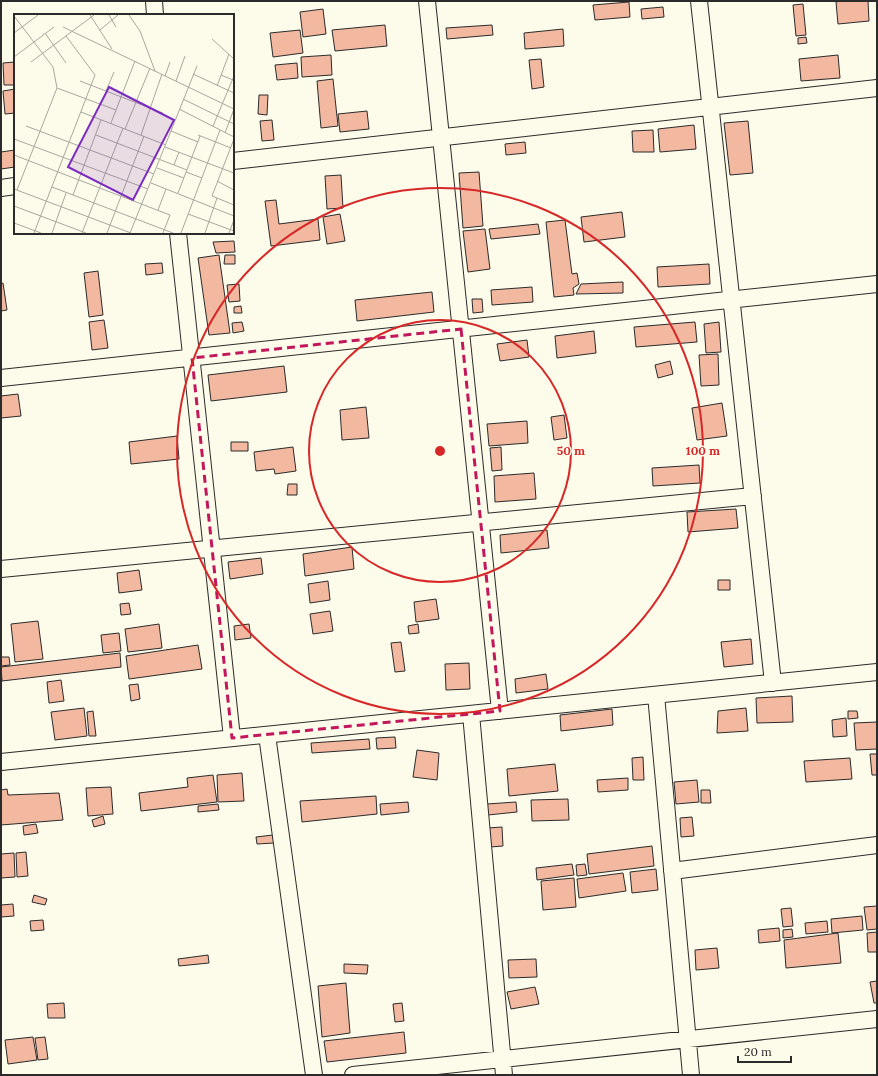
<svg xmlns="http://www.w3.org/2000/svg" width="878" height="1076" font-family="Lora,serif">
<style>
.building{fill:#f2b8a0;stroke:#2b2b2b}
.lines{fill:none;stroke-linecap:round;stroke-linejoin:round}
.street-casing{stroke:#2b2b2b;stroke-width:18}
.street{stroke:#fdfbea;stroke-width:16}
.marked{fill:none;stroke:#c2185b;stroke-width:3;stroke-dasharray:8 5;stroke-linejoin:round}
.ring{fill:none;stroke:#d62828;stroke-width:2}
.inset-road{fill:none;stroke:#a9a89e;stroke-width:1}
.view{fill:#7b2cbf;fill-opacity:0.15;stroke:#7b2cbf;stroke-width:2}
.inset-edge{fill:none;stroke:#2b2b2b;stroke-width:2}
.centre{fill:#d62828;stroke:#fdfbea;stroke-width:2}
.ring-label{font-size:12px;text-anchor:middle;font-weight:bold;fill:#d62828;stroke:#fdfbea;stroke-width:3;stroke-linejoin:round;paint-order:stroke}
</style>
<rect width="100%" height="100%" fill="#fdfbea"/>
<path class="building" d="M841 1H868L869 21 838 24 836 2Z
M629 2 630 17 595 20 593 5Z
M803 4 806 35 796 36 793 5Z
M663 7 664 17 642 19 641 9Z
M323 9 326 34 303 37 300 12Z
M385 25 387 46 335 51 332 30Z
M492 25 493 35 447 39 446 28Z
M563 29 564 46 525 49 524 33Z
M300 30 303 53 273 57 270 33Z
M806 37 807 43 798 44V38Z
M331 55 332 75 302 77 301 57Z
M838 55 840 78 801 81 799 59Z
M541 59 544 87 532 89 529 60Z
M15 62V85H4L3 63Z
M297 63 298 78 277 80 275 65Z
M333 79 338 126 321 128 317 81Z
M15 89V113L5 114 3 91Z
M259 95H268L267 115 258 114Z
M367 111 369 129 340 132 338 114Z
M272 120 274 140 262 141 260 121Z
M748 121 753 173 730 175 724 123Z
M694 125 696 149 660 152 658 129Z
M653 130 654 152H633L632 131Z
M525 142 526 153 506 155 505 144Z
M15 150V167L1 169V152Z
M479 172 483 226 463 228 459 173Z
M341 175 343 208 327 209 325 176Z
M276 200 279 224 318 219 320 240 271 246 265 201Z
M622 212 625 237 584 242 581 217Z
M340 214 345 241 327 244 323 217Z
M565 220 572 274 577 273 579 284 573 288 574 295 554 297 546 222Z
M538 224 540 234 491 239 489 229Z
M485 229 490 269 468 272 463 231Z
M234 241 235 252 216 253 213 242Z
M219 255 230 333 209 335 198 258Z
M225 255H235V264H224Z
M162 263 163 273 146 275 145 264Z
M709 264 710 284 658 287 657 267Z
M98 271 103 315 89 317 84 273Z
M623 282V293L576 294 581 284Z
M3 283 7 310 1 311V284Z
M239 284 240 301 229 302 227 285Z
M532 287 533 302 492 305 491 290Z
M432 292 434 312 357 321 355 300Z
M472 299H482L483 312 473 313Z
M241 306 242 313H234V307Z
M104 320 108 348 92 350 89 322Z
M242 322 244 331 233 333 232 323Z
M695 322 697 342 636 347 634 327Z
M719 322 721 352 706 353 704 324Z
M594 331 596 353 557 358 555 336Z
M527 340 529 357 500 361 497 344Z
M718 354 719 385 701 386 699 355Z
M670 361 673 374 658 378 655 365Z
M284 366 287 392 211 401 208 375Z
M18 394 21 416 1 418V396Z
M722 403 727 436 697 440 692 408Z
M366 407 369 438 342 440 340 410Z
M564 415 567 438 554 440 551 417Z
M527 421 528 443 489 446 487 424Z
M177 436 179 459 131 464 129 442Z
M231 442H248V451H231Z
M293 447 296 471 275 474 274 469 256 471 254 452Z
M501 447 502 470 492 471 490 448Z
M699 465 700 483 653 486 652 468Z
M534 473 536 499 495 502 494 476Z
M288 484H297V495H287Z
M736 509 738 528 688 532 687 512Z
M547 530 549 548 501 553 500 535Z
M352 547 354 569 305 576 303 554Z
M261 558 263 574 230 579 228 562Z
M139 570 142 590 119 593 117 573Z
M718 580H730V590H718Z
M328 581 330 600 310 603 308 584Z
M436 599 439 619 416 622 414 602Z
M129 603 131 614 121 615 120 604Z
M330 611 333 631 313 634 310 614Z
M38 621 43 659 15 662 11 624Z
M159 624 162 648 128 652 125 629Z
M249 624 251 638 235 640 234 626Z
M418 624 419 633 409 634 408 626Z
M119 633 121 651 103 653 101 635Z
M751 639 753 664 724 667 721 642Z
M401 642 405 671 395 672 391 643Z
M198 645 202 669 129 679 126 656Z
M120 653 121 667 2 681 1 667Z
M1 657H9L10 665 1 666Z
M469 663 470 689 446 690 445 664Z
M546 674 548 689 516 693 515 679Z
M61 680 64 701 49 703 47 682Z
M138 684 140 699 131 701 129 685Z
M792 696 793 722 757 723 756 698Z
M84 708 87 736 55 740 51 712Z
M746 708 748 731 717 733 718 711Z
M612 709 613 725 561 731 560 715Z
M93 711 96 736H89L87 712Z
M848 711H857L858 718 848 719Z
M846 718 847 736 833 737 832 720Z
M877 722V749L856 750 854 723Z
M395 737 396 748 377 749 376 738Z
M369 739 370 749 312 753 311 743Z
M417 750 439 753 437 780 413 777Z
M870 754H877V775H872Z
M643 757 644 780H633L632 758Z
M850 758 852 779 806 782 804 761Z
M555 764 558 791 509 796 507 769Z
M242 773 244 801 218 802 217 775Z
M213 775 217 802 141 811 139 793 188 787 187 778Z
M628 778V790L598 792 597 780Z
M697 780 699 802 676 804 674 782Z
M111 787 113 814 88 816 86 788Z
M7 789 8 795 59 793 63 820 1 825V790Z
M701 790H710L711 803H701Z
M376 796 377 814 302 822 300 801Z
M568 799 569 820 532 821 531 800Z
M408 802 409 812 381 815 380 804Z
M516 802 517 812 488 815 487 804Z
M218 804 219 810 198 812V806Z
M103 816 105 824 94 827 92 820Z
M692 817 694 836 681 837 680 818Z
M36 824 38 833 24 835 23 826Z
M502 827 503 846 490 847 488 828Z
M273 835 274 843 257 844 256 837Z
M652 846 654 866 589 874 587 854Z
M26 852 28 876 17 877 16 853Z
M14 853 15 877 1 878V854Z
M572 864 574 875 537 880 536 868Z
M585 864 587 875 577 876 576 865Z
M656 869 658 890 632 893 630 872Z
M623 873 626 891 579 898 577 879Z
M574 878 576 907 543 910 541 881Z
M34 895 47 899 45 905 32 902Z
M13 904 14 916 1 917V905Z
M877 906V929L867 930 864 907Z
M791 908 793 926 783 927 781 909Z
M862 916 863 930 832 933 831 919Z
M43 920 44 930 31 931 30 921Z
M827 921 828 932 806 934 805 923Z
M779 928 780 941 759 943 758 930Z
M792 929 793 937 783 938V930Z
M877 932V952H868L867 933Z
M838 933 841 963 786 968 784 940Z
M717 948 719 968 696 970 695 950Z
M208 955 209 963 179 966 178 959Z
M536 959 537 977 509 978 508 960Z
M344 964 368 965 367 974 344 973Z
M877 981V1003H874L870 982Z
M346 983 350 1033 322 1037 318 986Z
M535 987 539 1004 511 1009 507 992Z
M64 1003 65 1018H48L47 1004Z
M402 1003 404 1021 395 1022 393 1004Z
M404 1032 406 1053 327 1062 324 1041Z
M33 1037 37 1060 8 1064 5 1040Z
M45 1037 48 1059 38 1060 35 1038Z"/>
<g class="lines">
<g class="street-casing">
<path id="street" d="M154 1 155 15
M427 1 500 711
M699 1 773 683
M233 161 877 88
M1 188 15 186
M178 233 232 738
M1 378 877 284
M1 569 753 496
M656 695 691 1075
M471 714 504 1075
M267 735 314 1075
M1 762 877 672
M672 871 877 845
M353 1075 877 1019"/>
</g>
<use href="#street" class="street"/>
</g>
<path class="marked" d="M461 329 500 711 232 738 192 358Z"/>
<g class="ring">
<circle cx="440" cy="451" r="131"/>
<circle cx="440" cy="451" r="263"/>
</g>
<g transform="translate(14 14)">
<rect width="220" height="220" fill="#fdfbea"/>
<path class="inset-road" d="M76 1 98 35M95 1 102 13M115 1 126 17 141 57M0 2 39 53 43 74 3 176M49 13 220 95M86 16 104 1M0 19 24 1M31 19 52 49M198 25 220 45M0 43 40 13M17 48 80 1M179 60 220 79M207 61 219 66M151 62 156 48M66 67 149 99M162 67 171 42M203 72 215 40M43 74 102 96M92 77 100 58M169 85 220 110M165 95 220 123M67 98 152 131M97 109 121 47M12 112 140 160M199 112 220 62M111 115 136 54M157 117 184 128M211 119 220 95M82 121 173 156M127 121 148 60M184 121 217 134M0 125 134 175M220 125 198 182 220 191M151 133 220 159M0 141 156 201 149 219M160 151 165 138M143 154 170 164M172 158 188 164M203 167 220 176M137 169 220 202M38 173 159 219M0 175 117 219M164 179 186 122M59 181 87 106M0 192 72 219M144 196 152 175M174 200 220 217M0 209 27 219M20 219 81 61 52 22M38 219 52 179M68 219 109 114M93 219 130 122M116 219 183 52M167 219 206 116M191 219 203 184M215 219 220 206"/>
<path class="view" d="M95 73 160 106 119 186 54 153Z"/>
<rect width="220" height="220" class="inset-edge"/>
</g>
<circle cx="440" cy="451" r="6" class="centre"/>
<g class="ring-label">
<text x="571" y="455">50 m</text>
<text x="703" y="455">100 m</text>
</g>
<rect width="878" height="1076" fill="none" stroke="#2b2b2b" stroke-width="4"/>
<path d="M738 1056v6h53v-6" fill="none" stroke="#2b2b2b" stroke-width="2"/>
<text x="744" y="1056" font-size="12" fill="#2b2b2b" stroke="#fdfbea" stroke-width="3" paint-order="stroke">20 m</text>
</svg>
